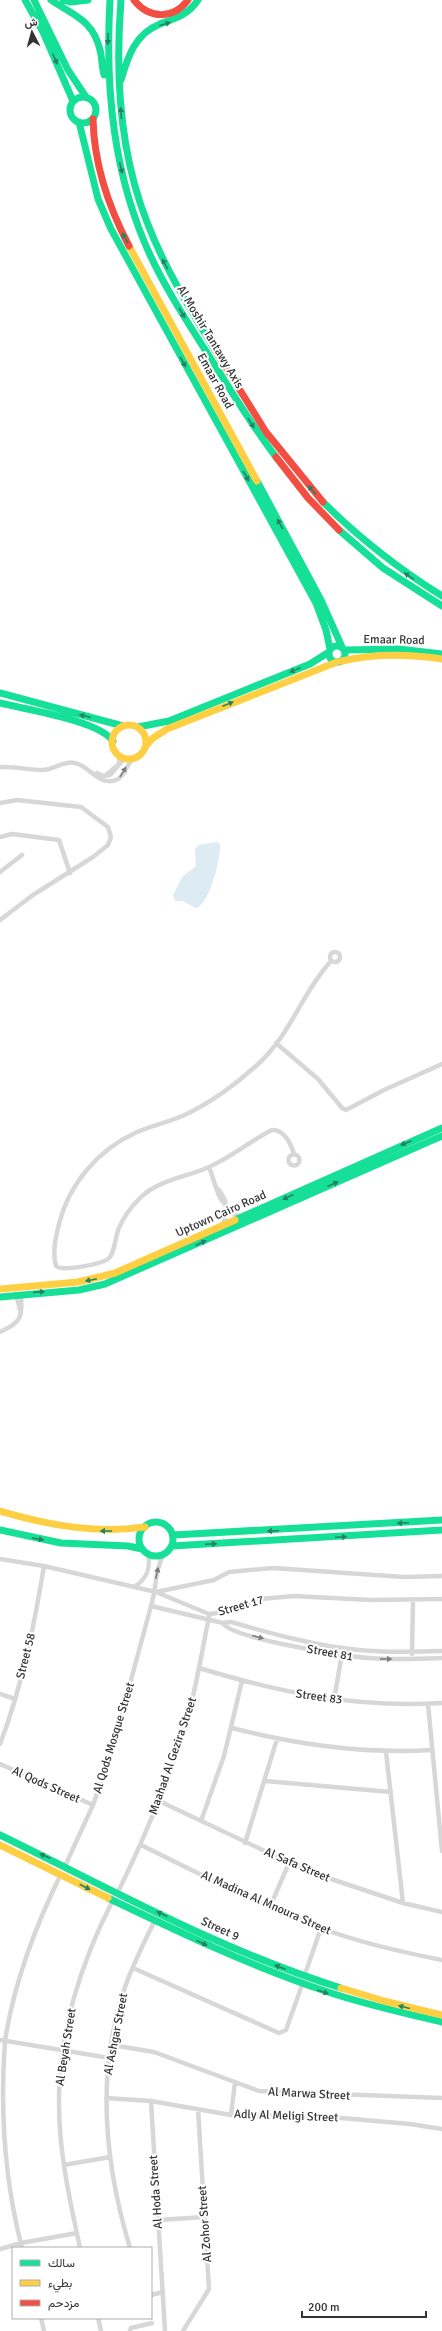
<svg xmlns="http://www.w3.org/2000/svg" width="442" height="2331" font-family="Signika,Vazirmatn,sans-serif">
<style>
.water{fill:#ddebf3}
.lines{fill:none;stroke-linecap:round;stroke-linejoin:round}
.street{stroke:#d7d7d7;stroke-width:4.5}
.fast{stroke:#16e098;stroke-width:7}
.slow{stroke:#ffcf43;stroke-width:7}
.jam{stroke:#f24e42;stroke-width:7}
.oneway{fill:#268160}
.oneway2{fill:#7d7d7d}
.labels{text-anchor:middle;dominant-baseline:central;stroke-width:4;stroke-linejoin:round;paint-order:stroke}
.street-label{font-size:12px;fill:#333;stroke:#fff}
</style>
<rect width="100%" height="100%" fill="#fff"/>
<path class="water" d="M217 842 220 844C221 857 210 904 196 908L183 901H175L173 895 183 876 196 866 195 849 199 845Z"/>
<g class="lines">
<path class="street" d="M0 767C14 766 28 770 43 770 55 769 66 759 78 764 91 769 101 786 116 780 126 776 126 763 135 757
M97 773 103 776 110 775 125 758
M106 775 119 764V755
M0 803 17 800 81 807 108 827 111 837 108 845 93 857 33 895 0 920
M0 837 12 834 59 840 70 873
M0 872 22 855
M330 957a5 5 0 1 1 10 0a5 5 0 1 1-10 0Z
M276 1043 318 1079 342 1108 346 1110 384 1090 442 1064
M294 1154C291 1144 284 1129 272 1130 250 1141 232 1157 209 1167 187 1177 158 1180 140 1198 131 1207 124 1216 119 1228 115 1236 115 1254 108 1259 101 1264 62 1272 56 1266 52 1252 56 1236 59 1224 69 1184 98 1150 135 1133 152 1125 171 1122 189 1113 213 1101 235 1085 256 1066 291 1035 301 994 331 961
M288.5 1160a5.5 5.5 0 1 1 11 0a5.5 5.5 0 1 1-11 0Z
M209 1167C213 1176 218 1200 225 1204
M218 1189C228 1200 228 1212 223 1225
M227 1211 241 1217
M16 1294 20 1310
M0 1332C22 1322 22 1318 21 1294
M164 1554C154 1571 157 1588 151 1606L223 1623 231 1622C273 1634 316 1646 359 1650 387 1653 415 1652 442 1651
M0 1559 44 1566 156 1592 209 1614 225 1612 260 1599 294 1596 371 1600 442 1599
M134 1587C146 1580 151 1568 148 1554
M156 1592 214 1580 229 1572 273 1568 404 1577 442 1576
M223 1623C230 1638 348 1657 369 1658 393 1660 418 1659 442 1658
M412 1654 413 1600
M199 1668C282 1693 354 1708 442 1703
M0 1694 15 1699
M334 1700 343 1648
M428 1704 442 1851
M232 1728C298 1745 364 1754 432 1750
M0 1744C22 1687 34 1626 44 1566
M386 1752 403 1903
M0 1764 93 1805
M265 1781 391 1792
M159 1801 307 1871 403 1903 442 1912
M201 1821 224 1756 242 1681
M245 1843 277 1739
M141 1845C200 1874 259 1905 321 1928 360 1943 401 1952 442 1960
M65 1866 93 1805 111 1754 151 1606
M118 1892C146 1835 170 1777 188 1716 197 1684 202 1650 209 1617
M270 1907 289 1863
M133 1968 279 2033 286 2030 302 1985
M304 1977 321 1928
M0 2040 110 2058
M112 2045 154 2052 259 2091 442 2098
M106 2098 151 2101 231 2115 330 2117 410 2124 442 2129
M151 2101 165 2331
M231 2115 235 2082
M64 2165 110 2157
M158 2220 205 2217
M22 2248C5 2182 0 2109 5 2041 14 1982 35 1927 61 1874
M80 2248C70 2201 59 2153 59 2104 58 2034 81 1962 113 1900
M130 2248C105 2165 96 2074 124 1990 132 1966 144 1943 155 1920
M0 2249 21 2243 77 2233
M151 2295 163 2292
M41 2318 44 2331
M98 2318 101 2331
M130 2331 131 2328 152 2323
M183 2331 209 2289 198 2109"/>
<path class="fast" d="M25 0 43 32 73 101
M34 0 68 70 86 97
M51 0C74 16 93 20 100 50 102 58 102 67 104 75
M63 0 71 2 88 0
M110 0C105 88 113 176 151 257 168 293 190 326 211 359 232 392 252 426 276 457
M121 0C115 75 119 151 147 222 164 267 190 309 215 350
M121 80C128 56 135 34 160 24 176 18 188 15 198 0
M70 110a13 13 0 1 1 26 0a13 13 0 1 1-26 0Z
M79 122 98 199 111 229 316 603 326 630 330 649
M257 481 321 600 342 647
M323 502C359 538 399 569 442 596
M339 530 383 568 442 606
M329 654a8 8 0 1 1 16 0a8 8 0 1 1-16 0Z
M345 650 399 649 442 654
M0 693 123 726
M0 703C27 710 98 720 113 741
M138 727 169 721 310 664 329 652
M235 1220 442 1128
M0 1297 79 1290 105 1284 442 1136
M139 1539a17 17 0 1 1 34 0a17 17 0 1 1-34 0Z
M0 1530 61 1543 128 1546 142 1549
M173 1535 442 1520
M172 1546 442 1530
M0 1835C111 1889 222 1951 341 1988
M108 1898C179 1932 250 1966 325 1991 363 2004 403 2013 442 2022"/>
<path class="slow" d="M129 246 257 481
M342 661C376 653 408 654 442 659
M112 742a17 17 0 1 1 34 0a17 17 0 1 1-34 0Z
M145 747 153 738 167 729 337 662
M0 1289 78 1282 115 1273 235 1220
M0 1511C48 1525 95 1534 145 1527
M0 1845 108 1898
M341 1988 384 2001 442 2015"/>
<path class="jam" d="M134 0C149 19 173 20 188 0
M93 119C94 165 108 206 129 246
M215 350 266 432 323 502
M276 457 308 498 339 530"/>
</g>
<defs><path id="oneway-solid" d="M-6-.8H1V-3.2L6.5 0L1 3.2V.8H-6Z"/></defs>
<g class="oneway">
<use href="#oneway-solid" transform="translate(165 24) rotate(-17)"/>
<use href="#oneway-solid" transform="translate(108 39) rotate(92)"/>
<use href="#oneway-solid" transform="translate(55 59) rotate(66)"/>
<use href="#oneway-solid" transform="translate(121 113) rotate(-95)"/>
<use href="#oneway-solid" transform="translate(121 168) rotate(76)"/>
<use href="#oneway-solid" transform="translate(125 238) rotate(-119)"/>
<use href="#oneway-solid" transform="translate(165 264) rotate(-117)"/>
<use href="#oneway-solid" transform="translate(182 313) rotate(59)"/>
<use href="#oneway-solid" transform="translate(183 362) rotate(61)"/>
<use href="#oneway-solid" transform="translate(251 423) rotate(58)"/>
<use href="#oneway-solid" transform="translate(246 476) rotate(61)"/>
<use href="#oneway-solid" transform="translate(312 490) rotate(-131)"/>
<use href="#oneway-solid" transform="translate(280 524) rotate(-119)"/>
<use href="#oneway-solid" transform="translate(409 576) rotate(-145)"/>
<use href="#oneway-solid" transform="translate(295 670) rotate(158)"/>
<use href="#oneway-solid" transform="translate(228 704) rotate(-22)"/>
<use href="#oneway-solid" transform="translate(85 716) rotate(-166)"/>
<use href="#oneway-solid" transform="translate(406 1143) rotate(157)"/>
<use href="#oneway-solid" transform="translate(333 1184) rotate(-25)"/>
<use href="#oneway-solid" transform="translate(288 1197) rotate(156)"/>
<use href="#oneway-solid" transform="translate(201 1243) rotate(-24)"/>
<use href="#oneway-solid" transform="translate(91 1280) rotate(168)"/>
<use href="#oneway-solid" transform="translate(39 1292) rotate(-4)"/>
<use href="#oneway-solid" transform="translate(403 1523) rotate(177)"/>
<use href="#oneway-solid" transform="translate(106 1531) rotate(-180)"/>
<use href="#oneway-solid" transform="translate(273 1531) rotate(178)"/>
<use href="#oneway-solid" transform="translate(341 1537) rotate(-3)"/>
<use href="#oneway-solid" transform="translate(38 1539) rotate(11)"/>
<use href="#oneway-solid" transform="translate(211 1544) rotate(-3)"/>
<use href="#oneway-solid" transform="translate(45 1856) rotate(-155)"/>
<use href="#oneway-solid" transform="translate(85 1887) rotate(27)"/>
<use href="#oneway-solid" transform="translate(162 1914) rotate(-154)"/>
<use href="#oneway-solid" transform="translate(202 1943) rotate(25)"/>
<use href="#oneway-solid" transform="translate(280 1967) rotate(-159)"/>
<use href="#oneway-solid" transform="translate(323 1992) rotate(19)"/>
<use href="#oneway-solid" transform="translate(404 2007) rotate(-166)"/>
</g>
<g class="oneway2">
<use href="#oneway-solid" transform="translate(123 772) rotate(-59)"/>
<use href="#oneway-solid" transform="translate(157 1573) rotate(-77)"/>
<use href="#oneway-solid" transform="translate(258 1637) rotate(15)"/>
<use href="#oneway-solid" transform="translate(386 1659) rotate(1)"/>
</g>
<g class="labels">
<g class="street-label">
<text transform="translate(210 337) rotate(59)">Al Moshir Tantawy Axis</text>
<text transform="translate(215 381) rotate(61)">Emaar Road</text>
<text transform="translate(394 640) rotate(1)">Emaar Road</text>
<text transform="translate(221 1214) rotate(-24)">Uptown Cairo Road</text>
<text transform="translate(241 1606) rotate(-16)">Street 17</text>
<text transform="translate(330 1653) rotate(10)">Street 81</text>
<text transform="translate(26 1656) rotate(-76)">Street 58</text>
<text transform="translate(319 1697) rotate(8)">Street 83</text>
<text transform="translate(114 1738) rotate(-73)">Al Qods Mosque Street</text>
<text transform="translate(173 1756) rotate(-71)">Maahad Al Gezira Street</text>
<text transform="translate(46 1785) rotate(24)">Al Qods Street</text>
<text transform="translate(297 1865) rotate(23)">Al Safa Street</text>
<text transform="translate(266 1903) rotate(24)">Al Madina Al Mnoura Street</text>
<text transform="translate(220 1929) rotate(25)">Street 9</text>
<text transform="translate(116 2034) rotate(-79)">Al Ashgar Street</text>
<text transform="translate(66 2047) rotate(-81)">Al Beyah Street</text>
<text transform="translate(309 2094) rotate(3)">Al Marwa Street</text>
<text transform="translate(286 2116) rotate(2)">Adly Al Meligi Street</text>
<text transform="translate(156 2192) rotate(-94)">Al Hoda Street</text>
<text transform="translate(205 2224) rotate(-94)">Al Zohor Street</text>
</g>
</g>
<rect x="12" y="2247" width="140" height="72" fill="#ffffff" stroke="#adadad"/>
<rect x="20" y="2260" width="20" height="6" fill="#16e098" stroke="#adadad"/>
<text x="48" y="2267" font-size="12" fill="#333333">سالك</text>
<rect x="20" y="2280" width="20" height="6" fill="#ffcf43" stroke="#adadad"/>
<text x="48" y="2287" font-size="12" fill="#333333">بطيء</text>
<rect x="20" y="2300" width="20" height="6" fill="#f24e42" stroke="#adadad"/>
<text x="48" y="2307" font-size="12" fill="#333333">مزدحم</text>
<g transform="translate(32 32) rotate(354)" stroke="#ffffff" stroke-width="3" paint-order="stroke">
<path d="M0-3L7 15L0 10L-7 15Z" fill="#333333"/>
<text y="-6" font-size="11" font-weight="bold" text-anchor="middle" fill="#333333">ش</text>
</g>
<path d="M302 2311v6h124v-6" fill="none" stroke="#333333" stroke-width="2"/>
<text x="308" y="2311" font-size="12" fill="#333333" stroke="#ffffff" stroke-width="3" paint-order="stroke">200 m</text>
</svg>
